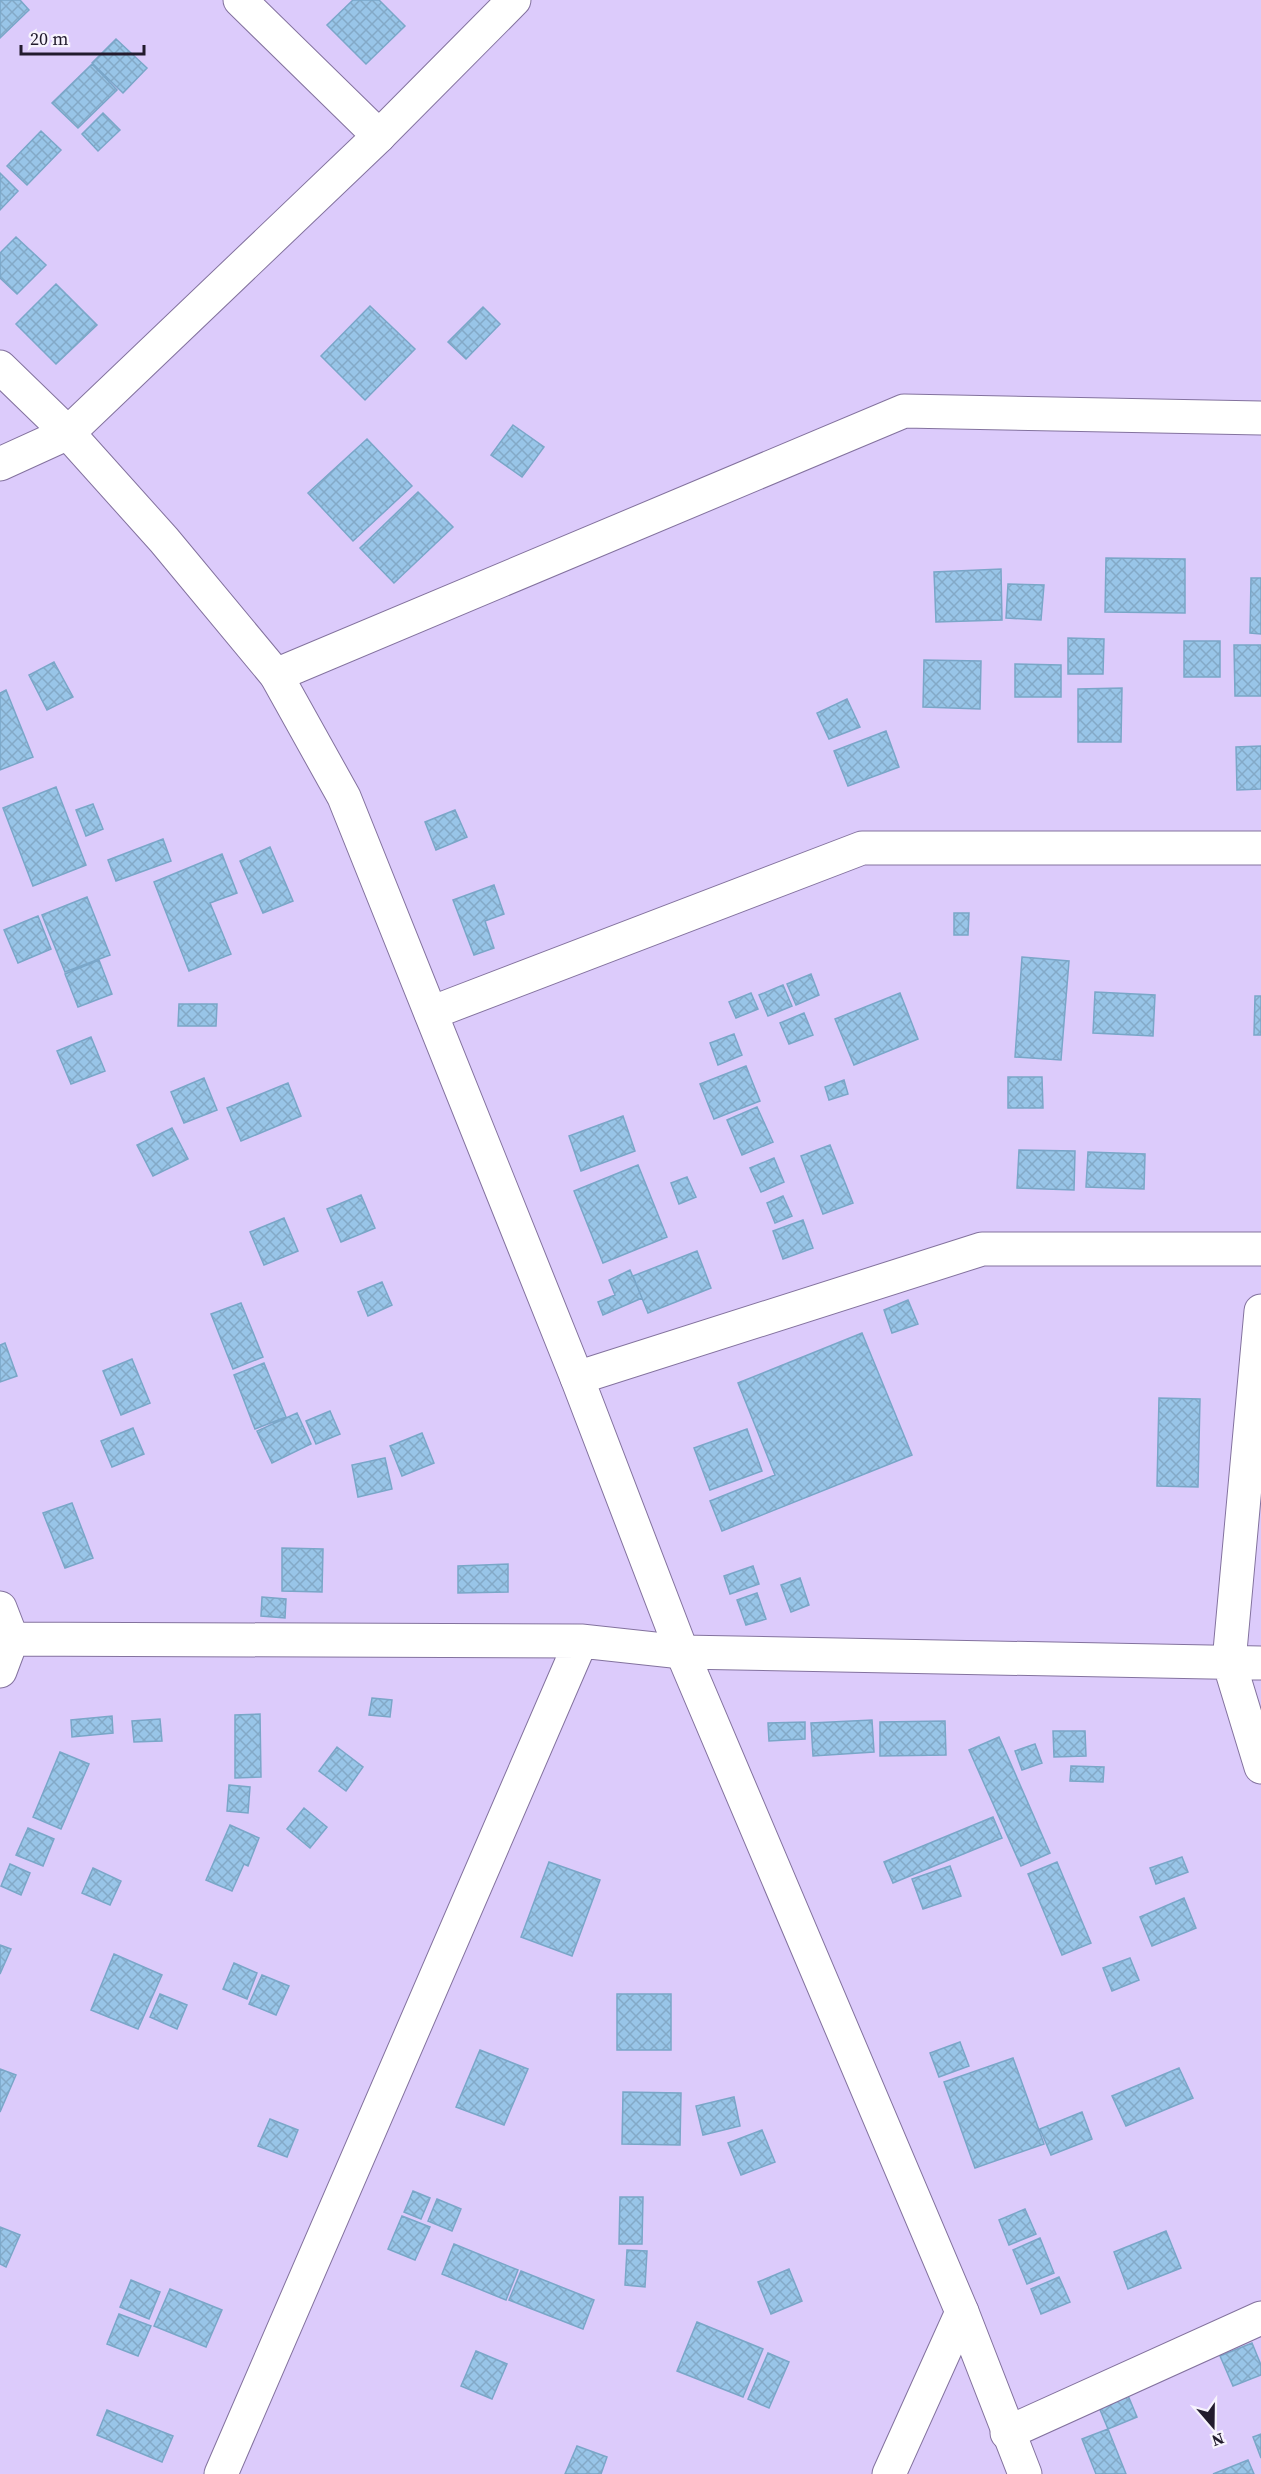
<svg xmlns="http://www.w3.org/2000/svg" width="1261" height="2474" font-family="'Source Serif 4',serif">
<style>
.building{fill:url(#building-cross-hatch);stroke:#7aa6c8;stroke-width:1.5}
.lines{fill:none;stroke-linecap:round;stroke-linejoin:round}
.street-casing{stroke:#83729e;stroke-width:35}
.secondary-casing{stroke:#83729e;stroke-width:35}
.street{stroke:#fff;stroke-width:33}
.secondary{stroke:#fff;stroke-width:33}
</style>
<defs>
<pattern id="building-cross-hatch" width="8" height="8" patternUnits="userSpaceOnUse" patternTransform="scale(1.5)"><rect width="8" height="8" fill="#98c5e8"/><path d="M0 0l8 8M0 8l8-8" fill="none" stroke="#83a9c7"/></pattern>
</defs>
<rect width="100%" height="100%" fill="#dccbfb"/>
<path class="building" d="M0 0H20L29 10 0 38Z
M353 0H379L405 26 366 64 327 25Z
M116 39 147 68 123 93 92 63Z
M92 64 117 90 78 128 52 103Z
M103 113 120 130 98 151 82 134Z
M41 131 61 150 27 185 7 166Z
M0 173 18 191 0 210Z
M16 237 46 265 17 294 0 278V253Z
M56 284 97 325 56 364 16 324Z
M370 306 415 349 365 400 321 356Z
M483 307 500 324 466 359 448 342Z
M513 425 544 447 522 477 491 455Z
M367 439 412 486 353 541 308 493Z
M418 492 453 527 394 583 360 548Z
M1106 558 1185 559V613L1105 612Z
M1001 569 1002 620 936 622 934 572Z
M1251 578H1261V634L1250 633Z
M1008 584 1044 585 1041 620 1006 618Z
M1068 638 1104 639 1103 674H1068Z
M1184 641H1220V677H1184Z
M1234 645H1261V696H1235Z
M924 660 981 661 980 709 923 707Z
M54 662 73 697 47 710 29 675Z
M1015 664 1061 665V697H1015Z
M1122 688 1121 742H1078V689Z
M6 690 33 757 0 770V693Z
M847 699 860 727 829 739 817 713Z
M886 731 899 767 848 786 834 751Z
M1261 746V789L1237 790 1236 747Z
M56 787 86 865 33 886 3 808Z
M93 804 103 829 86 836 76 810Z
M455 810 467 837 436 850 425 822Z
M163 839 171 861 116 881 108 860Z
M270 847 293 901 263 913 240 861Z
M222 854 237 893 210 903 231 954 189 971 154 882Z
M494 885 504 914 485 921 494 948 474 955 453 900Z
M87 897 110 955 65 972 42 915Z
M954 913H969L968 935H954Z
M38 916 51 949 18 963 4 930Z
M1022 957 1069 961 1061 1060 1015 1057Z
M99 960 112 994 78 1007 65 974Z
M811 974 819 995 796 1005 787 984Z
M783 985 792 1006 768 1016 759 995Z
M1095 992 1155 995 1153 1036 1093 1033Z
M751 993 758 1009 736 1018 729 1002Z
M900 993 918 1039 854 1065 835 1019Z
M1255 996H1261V1035H1254Z
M179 1004H217L216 1026H178Z
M804 1013 813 1035 789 1044 780 1023Z
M734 1034 742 1055 718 1065 710 1043Z
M91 1037 105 1071 71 1084 57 1051Z
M746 1066 760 1101 714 1119 700 1084Z
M1008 1077H1042L1043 1108H1008Z
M204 1078 217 1110 184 1123 171 1092Z
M844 1080 848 1094 829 1100 825 1087Z
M288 1083 301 1116 241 1141 227 1108Z
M757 1107 773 1142 742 1155 727 1120Z
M623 1116 635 1151 581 1171 569 1136Z
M172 1128 188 1159 153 1176 137 1145Z
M830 1145 853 1203 823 1214 801 1156Z
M1019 1150 1075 1151 1074 1190 1017 1188Z
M1088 1152 1145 1154 1144 1189 1086 1187Z
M774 1158 784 1182 761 1192 750 1168Z
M638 1165 667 1237 603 1263 574 1191Z
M687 1177 696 1197 679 1204 671 1183Z
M361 1195 375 1228 341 1242 327 1209Z
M783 1196 792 1216 775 1223 767 1203Z
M284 1218 298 1251 264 1265 250 1232Z
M803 1220 813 1248 783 1259 773 1231Z
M697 1251 711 1288 648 1313 633 1276Z
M630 1270 642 1298 603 1315 598 1302 615 1295 609 1280Z
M382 1282 392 1305 368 1316 358 1292Z
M908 1300 918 1324 892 1333 884 1310Z
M241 1303 263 1357 233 1369 211 1314Z
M862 1333 912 1455 722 1531 710 1501 775 1475 738 1383Z
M5 1343 17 1376 0 1382V1345Z
M132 1359 150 1403 121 1415 103 1371Z
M264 1363 286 1417 255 1429 234 1375Z
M1159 1398 1200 1399 1198 1487 1157 1486Z
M330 1411 340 1434 316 1444 306 1421Z
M297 1413 311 1444 272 1463 257 1431Z
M133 1428 144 1454 112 1467 101 1441Z
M747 1429 762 1471 710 1490 694 1448Z
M422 1433 434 1463 402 1476 390 1446Z
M385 1458 392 1489 358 1497 352 1465Z
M72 1503 93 1558 65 1568 43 1513Z
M282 1548 323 1549 322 1592 282 1591Z
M508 1564V1592L458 1593V1566Z
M753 1566 759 1584 730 1594 724 1576Z
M800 1578 809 1605 791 1612 781 1585Z
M757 1593 766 1619 746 1625 737 1600Z
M262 1597 286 1599 285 1618 261 1616Z
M372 1698 392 1700 390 1717 369 1715Z
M260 1714 261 1777 235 1778V1715Z
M112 1716 113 1733 72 1737 71 1720Z
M160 1719 162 1741 134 1742 132 1721Z
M872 1720 874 1752 813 1756 811 1723Z
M945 1721 946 1755 880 1756V1722Z
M805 1722V1739L769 1741 768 1723Z
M1053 1731H1085L1086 1756 1054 1757Z
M999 1737 1050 1853 1021 1866 969 1750Z
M1035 1744 1042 1763 1022 1770 1015 1751Z
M337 1747 363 1767 346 1791 319 1771Z
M60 1752 89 1764 61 1829 33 1817Z
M1071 1766 1104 1767 1103 1782 1070 1781Z
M229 1785 250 1787 248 1813 227 1811Z
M304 1808 327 1827 310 1848 287 1829Z
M993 1817 1002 1838 893 1883 884 1862Z
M230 1825 259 1838 248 1866 244 1864 232 1891 206 1880Z
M28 1828 54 1839 43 1866 16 1855Z
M1182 1857 1188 1872 1156 1884 1150 1868Z
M549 1862 600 1880 572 1956 521 1937Z
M1057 1862 1091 1943 1062 1955 1028 1874Z
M10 1864 30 1873 21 1895 1 1886Z
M950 1866 961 1896 923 1909 912 1879Z
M93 1868 121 1881 110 1905 82 1893Z
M1184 1898 1196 1928 1152 1946 1140 1917Z
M0 1945 11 1949 0 1974Z
M114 1954 162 1975 138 2029 91 2010Z
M1130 1958 1139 1980 1112 1991 1103 1968Z
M234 1963 257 1973 247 1999 223 1989Z
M262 1975 289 1986 276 2015 249 2004Z
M160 1994 187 2005 177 2029 150 2017Z
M617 1994H671V2050H617Z
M960 2042 969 2066 939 2077 930 2053Z
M480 2050 528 2069 504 2125 456 2107Z
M1013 2058 1044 2144 975 2168 944 2082Z
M1179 2068 1193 2098 1126 2126 1112 2096Z
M0 2069 16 2075 0 2112Z
M623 2092 681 2093 680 2145 622 2144Z
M734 2097 740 2126 703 2135 696 2106Z
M1082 2112 1092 2139 1051 2155 1040 2129Z
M270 2119 298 2130 287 2157 258 2146Z
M762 2130 775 2162 741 2175 728 2143Z
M413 2191 430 2198 421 2219 404 2212Z
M620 2197H643L642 2244H619Z
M437 2199 461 2209 452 2231 428 2221Z
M1025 2209 1036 2234 1009 2245 999 2220Z
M402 2216 430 2227 415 2260 388 2249Z
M0 2227 20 2235 6 2267 0 2264Z
M1166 2231 1181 2268 1128 2289 1114 2252Z
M1040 2238 1054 2273 1027 2284 1013 2250Z
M454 2244 518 2270 506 2300 442 2274Z
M627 2250 647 2251 645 2287 625 2285Z
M789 2269 802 2301 771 2314 758 2282Z
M521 2271 594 2300 583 2329 509 2300Z
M1059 2277 1070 2302 1041 2314 1031 2289Z
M131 2280 160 2292 149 2319 120 2307Z
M170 2289 222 2310 206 2347 154 2326Z
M119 2314 151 2326 138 2356 107 2344Z
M697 2322 763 2349 743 2397 677 2371Z
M1252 2343 1261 2365V2375L1233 2386 1220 2356Z
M476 2351 507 2364 492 2399 461 2386Z
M768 2353 789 2362 769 2408 748 2399Z
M1127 2393 1137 2417 1108 2429 1098 2405Z
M107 2410 173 2436 162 2462 97 2435Z
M1108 2429 1126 2474H1096L1082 2439Z
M1261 2434V2458L1253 2437Z
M577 2446 607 2457 601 2474H565Z
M1248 2460 1254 2474H1213Z"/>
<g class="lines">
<g class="street-casing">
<path id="street" d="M240 0 379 136
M0 464 68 433
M276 675 904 411 1261 418
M431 1013 862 848H1261
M1261 1311 1229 1662 1261 1767
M577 1378 982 1249H1261
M0 1608 12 1639 0 1671
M0 1639 581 1641 682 1652 1261 1663
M1007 2433 1261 2318
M221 2474 581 1641
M889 2474 962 2312"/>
</g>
<g class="secondary-casing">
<path id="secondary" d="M0 367 68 433 164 540 276 675 344 797 577 1378 682 1652 962 2312 1025 2474
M68 433 379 136 514 0"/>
</g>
<use href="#street" class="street"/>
<use href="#secondary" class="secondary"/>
</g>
<g transform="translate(1213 2426) rotate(160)" stroke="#f7f3fd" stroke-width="4.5" paint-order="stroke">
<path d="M0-4.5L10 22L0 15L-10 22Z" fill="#221b2d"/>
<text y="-9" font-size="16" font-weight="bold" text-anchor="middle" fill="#221b2d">N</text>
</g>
<path d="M21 45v9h123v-9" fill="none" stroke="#221b2d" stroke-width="3"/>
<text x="30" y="45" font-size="18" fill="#221b2d" stroke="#f7f3fd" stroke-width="4.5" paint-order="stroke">20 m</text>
</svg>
